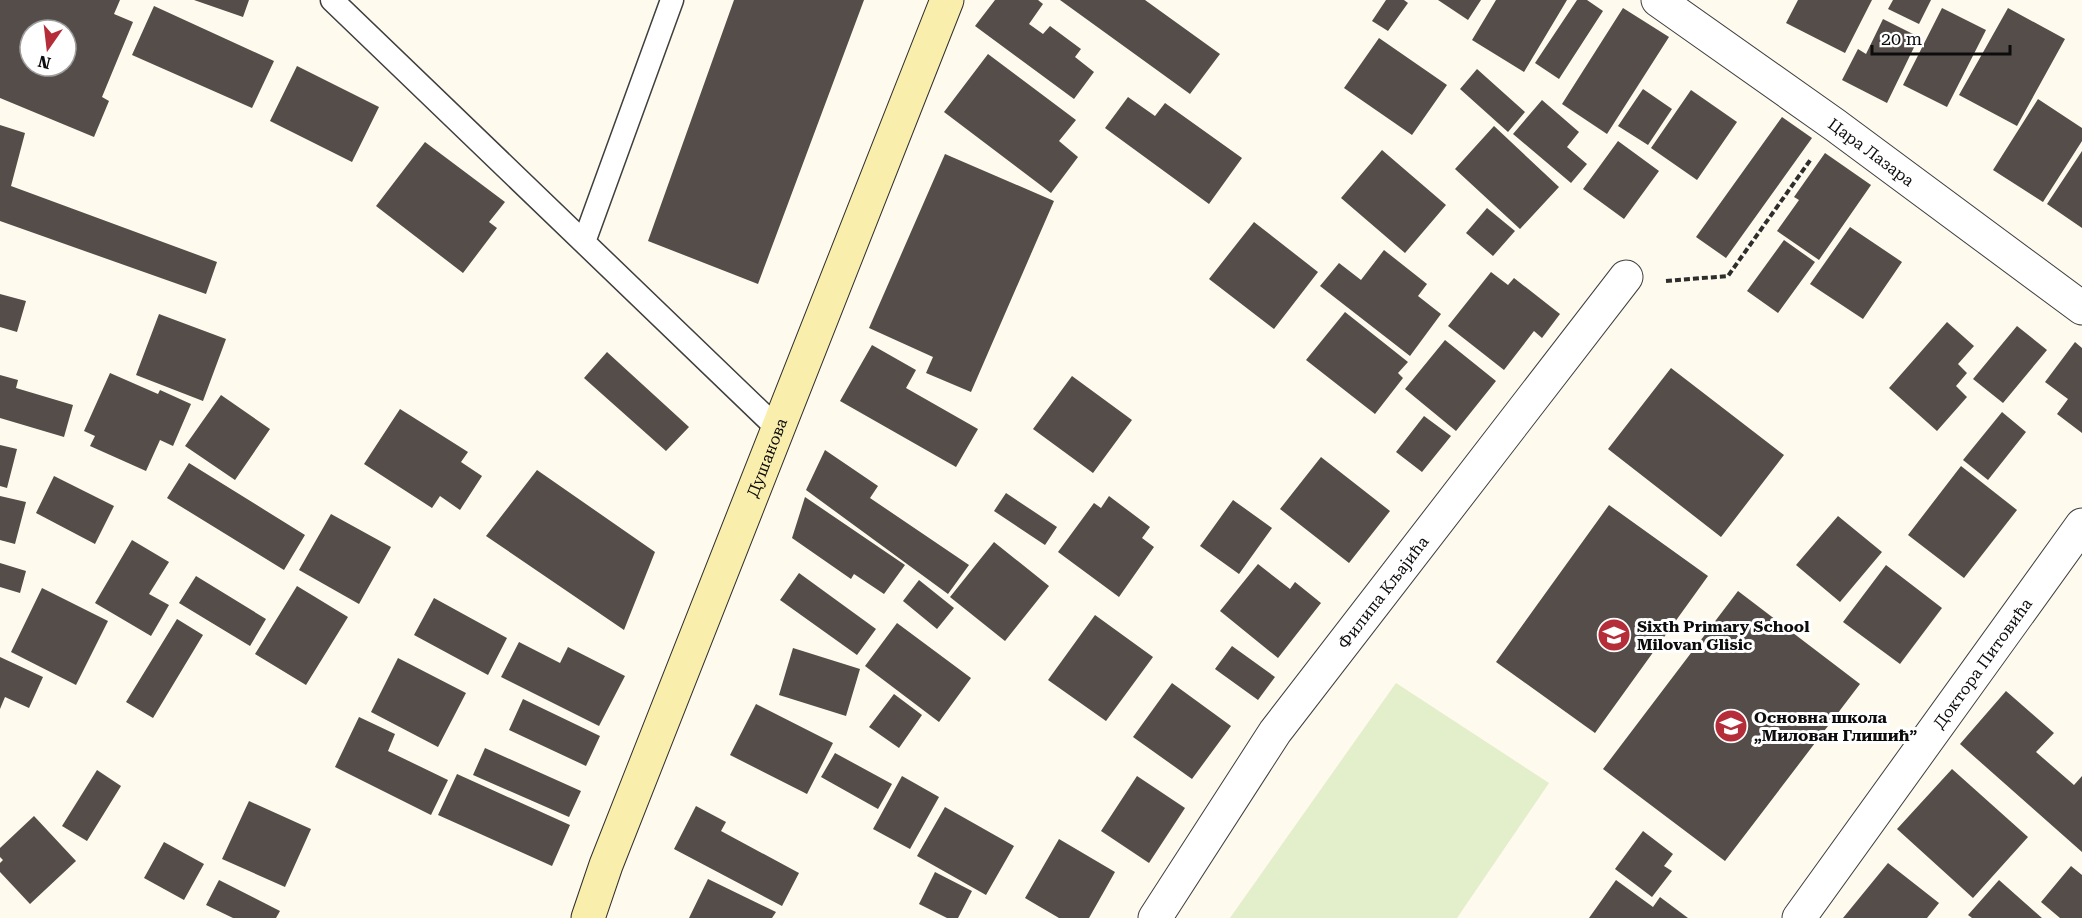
<svg xmlns="http://www.w3.org/2000/svg" width="2082" height="918" font-family="'Roboto Serif',serif">
<style>
.pitch{fill:#e3eeca}
.building{fill:#544d49;fill-rule:evenodd}
.lines{fill:none;stroke-linecap:round;stroke-linejoin:round}
.lane-casing{stroke:#3f3f3f;stroke-width:25}
.street-casing{stroke:#3f3f3f;stroke-width:35}
.secondary-casing{stroke:#2e2e2e;stroke-width:35}
.path{stroke:#2e2e2e;stroke-width:4;stroke-dasharray:6 3;stroke-linecap:butt}
.lane{stroke:#fff;stroke-width:22}
.street{stroke:#fff;stroke-width:33}
.secondary{stroke:#faeeac;stroke-width:33}
.labels{text-anchor:middle;dominant-baseline:central;stroke-width:6;stroke-linejoin:round;paint-order:stroke}
.street-label{font-size:16px;fill:#0c0c0c;stroke:#fff}
.poi-label{font-size:16px;font-weight:bold;fill:#0c0c0c;stroke:#fff;text-anchor:start}
</style>
<rect width="100%" height="100%" fill="#fefaed"/>
<path class="pitch" d="M1396 683 1549 783 1457 918H1230Z"/>
<path class="building" d="M0 0H120L114 14 133 22 102 97 109 101 94 137 0 98ZM30 30H66V66H30Z
M194 0H249L243 17Z
M734 0H864L758 284 648 241Z
M995 0H1038L1043 4 1029 24 1043 34 1050 26 1081 49 1075 57 1094 72 1074 99 975 26Z
M1060 0H1145L1220 54 1190 94Z
M1386 0H1404L1408 3 1388 31 1372 21Z
M1438 0H1481L1468 20Z
M1496 0H1567L1524 72 1472 40Z
M1577 0H1587L1603 11 1559 79 1535 63Z
M1798 0H1872L1845 53 1786 23Z
M1893 0H1931L1919 24 1888 9Z
M154 6 274 61 252 108 132 55Z
M1623 8 1669 37 1607 134 1562 104Z
M1942 8 1986 30 1947 107 1903 85Z
M2008 8 2065 39 2017 126 1959 95Z
M1883 19 1919 37 1887 103 1842 80 1858 49 1866 54Z
M1379 38 1447 85 1412 135 1344 88Z
M988 54 1076 120 1059 141 1078 157 1051 193 944 112Z
M297 66 379 107 352 162 270 121Z
M1477 69 1525 112 1508 132 1460 89Z
M1643 89 1672 109 1648 145 1618 126Z
M1691 90 1737 122 1697 180 1651 148Z
M1128 97 1155 116 1165 103 1242 158 1209 204 1105 128Z
M2038 99 2082 128V141L2043 202 1993 170Z
M1542 100 1579 132 1567 147 1587 164 1571 183 1513 134Z
M1782 117 1812 138 1726 258 1696 237Z
M0 125 25 133 11 186 217 262 206 294 0 221Z
M1494 126 1559 187 1520 229 1455 169Z
M1618 141 1659 171 1624 219 1583 189Z
M425 142 505 202 489 222 497 228 463 273 376 206Z
M1382 150 1446 205 1405 253 1341 198Z
M2082 151V228L2047 204Z
M1825 153 1871 185 1819 260 1777 231 1799 200 1794 197Z
M945 154 1054 201 971 392 926 373 933 357 869 328Z
M1487 208 1515 231 1493 256 1466 233Z
M1254 222 1318 272 1274 329 1209 279Z
M1850 227 1902 262 1863 319 1810 284Z
M1784 240 1815 262 1778 313 1747 291Z
M1384 250 1427 284 1418 296 1441 314 1410 356 1320 286 1339 263 1361 280Z
M1491 272 1508 285 1514 278 1560 314 1542 338 1534 331 1504 370 1448 326Z
M0 294 26 301 17 332 0 327Z
M1345 312 1408 362 1398 373 1403 378 1375 414 1306 360Z
M159 314 226 339 203 401 136 375Z
M1947 322 1974 346 1958 364 1967 373 1956 386 1967 397 1937 431 1889 388Z
M2017 326 2047 350 2003 403 1973 379Z
M1445 340 1496 381 1456 431 1405 389Z
M2075 342 2082 348V433L2057 414 2068 399 2045 382Z
M872 345 916 370 906 388 978 429 956 467 840 401Z
M607 352 689 427 666 451 584 378Z
M1671 368 1784 455 1721 537 1608 449Z
M110 373 158 394 160 390 191 404 173 446 160 440 146 471 90 446 95 436 84 431Z
M0 375 18 380 16 388 73 405 64 437 0 418Z
M1072 376 1132 420 1093 473 1033 429Z
M221 395 270 429 235 480 185 446Z
M400 409 468 452 461 462 482 476 460 510 440 496 432 508 364 464Z
M2002 412 2026 432 1988 480 1963 460Z
M1424 416 1451 436 1422 472 1396 452Z
M0 445 17 449 7 488 0 486Z
M825 450 878 486 870 498 969 565 948 594 806 490Z
M1321 457 1390 511 1349 563 1280 509Z
M189 463 305 535 284 570 167 498Z
M1961 466 2017 510 1964 578 1908 535Z
M537 470 655 552 624 630 486 536Z
M54 476 114 506 95 544 36 513Z
M1006 493 1057 527 1045 545 994 511Z
M0 496 26 502 15 544 0 540Z
M1109 496 1150 527 1142 538 1154 547 1119 597 1058 552 1094 503 1101 508Z
M805 497 905 565 884 594 854 574 851 579 792 538Z
M1233 500 1272 528 1239 574 1200 546Z
M1609 505 1708 576 1595 733 1496 662Z
M331 514 391 547 359 604 299 570Z
M1838 516 1882 552 1840 602 1796 565Z
M132 540 169 562 149 594 169 605 151 636 95 603Z
M994 542 1049 586 1005 641 950 597Z
M0 563 26 571 20 593 0 587Z
M1258 564 1290 589 1295 582 1321 603 1278 658 1220 611Z
M1886 565 1942 608 1900 664 1843 622Z
M799 573 876 629 857 655 780 600Z
M196 576 266 619 250 646 179 603Z
M919 580 954 608 937 629 903 601Z
M297 586 348 617 306 685 255 654Z
M42 588 108 621 76 685 11 652Z
M1738 591 1860 684 1725 861 1603 769Z
M434 598 507 638 488 675 414 635Z
M1095 615 1153 657 1106 721 1048 680Z
M177 619 203 635 153 718 126 702Z
M897 623 971 678 939 722 865 666Z
M519 642 560 663 568 647 625 676 599 726 501 677Z
M1232 646 1275 677 1258 700 1215 669Z
M793 648 860 669 846 716 779 695Z
M0 657 43 677 29 708 5 697 0 709Z
M398 658 466 693 438 747 371 712Z
M1172 683 1231 726 1192 779 1133 737Z
M2006 691 2054 733 2036 752 2074 785 2082 776V852L1960 744Z
M894 694 922 715 899 748 869 727Z
M523 699 600 736 586 766 509 730Z
M756 704 833 743 807 794 730 755Z
M359 717 395 734 388 751 448 780 431 815 335 767Z
M485 748 581 791 569 817 473 775Z
M835 753 892 784 878 809 821 777Z
M1952 769 2028 837 1973 898 1897 829Z
M97 770 121 786 87 841 62 826Z
M457 774 570 825 552 866 438 815Z
M902 776 939 797 910 849 873 829Z
M1137 776 1185 808 1149 863 1101 831Z
M249 801 311 829 285 887 222 859Z
M696 806 726 822 721 831 799 873 782 906 674 849Z
M945 807 1014 846 986 895 917 856Z
M34 816 76 861 30 904 0 872V863L3 860 0 857V848Z
M1643 831 1673 854 1664 866 1672 871 1652 897 1615 869Z
M1059 839 1115 872 1089 918H1059L1025 898Z
M164 842 204 864 184 900 144 878Z
M1888 863 1939 903 1927 918H1843Z
M2071 866 2082 875V918H2060L2041 902Z
M935 872 972 891 958 918H947L919 904Z
M708 879 776 912 772 918H689Z
M219 880 280 911 276 918H233L206 905Z
M1616 880 1653 907 1660 897 1688 918H1589Z
M1999 880 2042 918H1972L1968 915Z"/>
<g class="lines">
<g class="lane-casing">
<path id="lane" d="M332 0 778 429
M584 242 672 0"/>
</g>
<g class="street-casing">
<g id="street">
<path id="s1" d="M1658 0 1835 125 2082 308"/>
<path id="s2" d="M1155 918 1275 732 1626 277"/>
<path id="s3" d="M1799 918 2082 525"/>
</g>
</g>
<g class="secondary-casing">
<g id="secondary">
<path id="s4" d="M588 918 606 865 947 0"/>
</g>
</g>
<path class="path" d="M1666 281 1728 276 1811 159"/>
<use href="#lane" class="lane"/>
<use href="#street" class="street"/>
<use href="#secondary" class="secondary"/>
</g>
<defs>
<g id="school-disc" transform="scale(1.725)"><circle r="9.5" fill="#b42d39" stroke="#fff"/><path d="M0-5L7-2L0 1L-7-2ZM-4 1L0 2.5L4 1V4Q0 6-4 4Z" fill="#fff"/></g>
</defs>
<g fill-rule="evenodd">
<use href="#school-disc" x="1614" y="635"/>
<use href="#school-disc" x="1731" y="726"/>
</g>
<g class="labels">
<g class="street-label">
<text stroke="none"><textPath href="#s1" startOffset="262">Цара Лазара</textPath></text>
<text stroke="none"><textPath href="#s4" startOffset="494">Душанова</textPath></text>
<text stroke="none"><textPath href="#s2" startOffset="398">Филипа Кљајића</textPath></text>
<text stroke="none"><textPath href="#s3" startOffset="314">Доктора Питовића</textPath></text>
</g>
<g class="poi-label">
<text x="1637" y="626">Sixth Primary School<tspan x="1637" dy="18">Milovan Glisic</tspan></text>
<text x="1754" y="717">Основна школа<tspan x="1754" dy="18">„Милован Глишић”</tspan></text>
</g>
</g>
<g transform="translate(48 48) rotate(194)"><circle r="28" fill="#ffffff" stroke="#9e9e9e" stroke-width="1.5"/>
<path d="M0-4.5L10 22L0 15L-10 22Z" fill="#b42d39"/>
<text y="-9" font-size="16" font-weight="bold" text-anchor="middle" fill="#0c0c0c">N</text>
</g>
<path d="M1872 45v9h138v-9" fill="none" stroke="#0c0c0c" stroke-width="3"/>
<text x="1881" y="45" font-size="18" fill="#0c0c0c" stroke="#ffffff" stroke-width="4.5" paint-order="stroke">20 m</text>
</svg>
